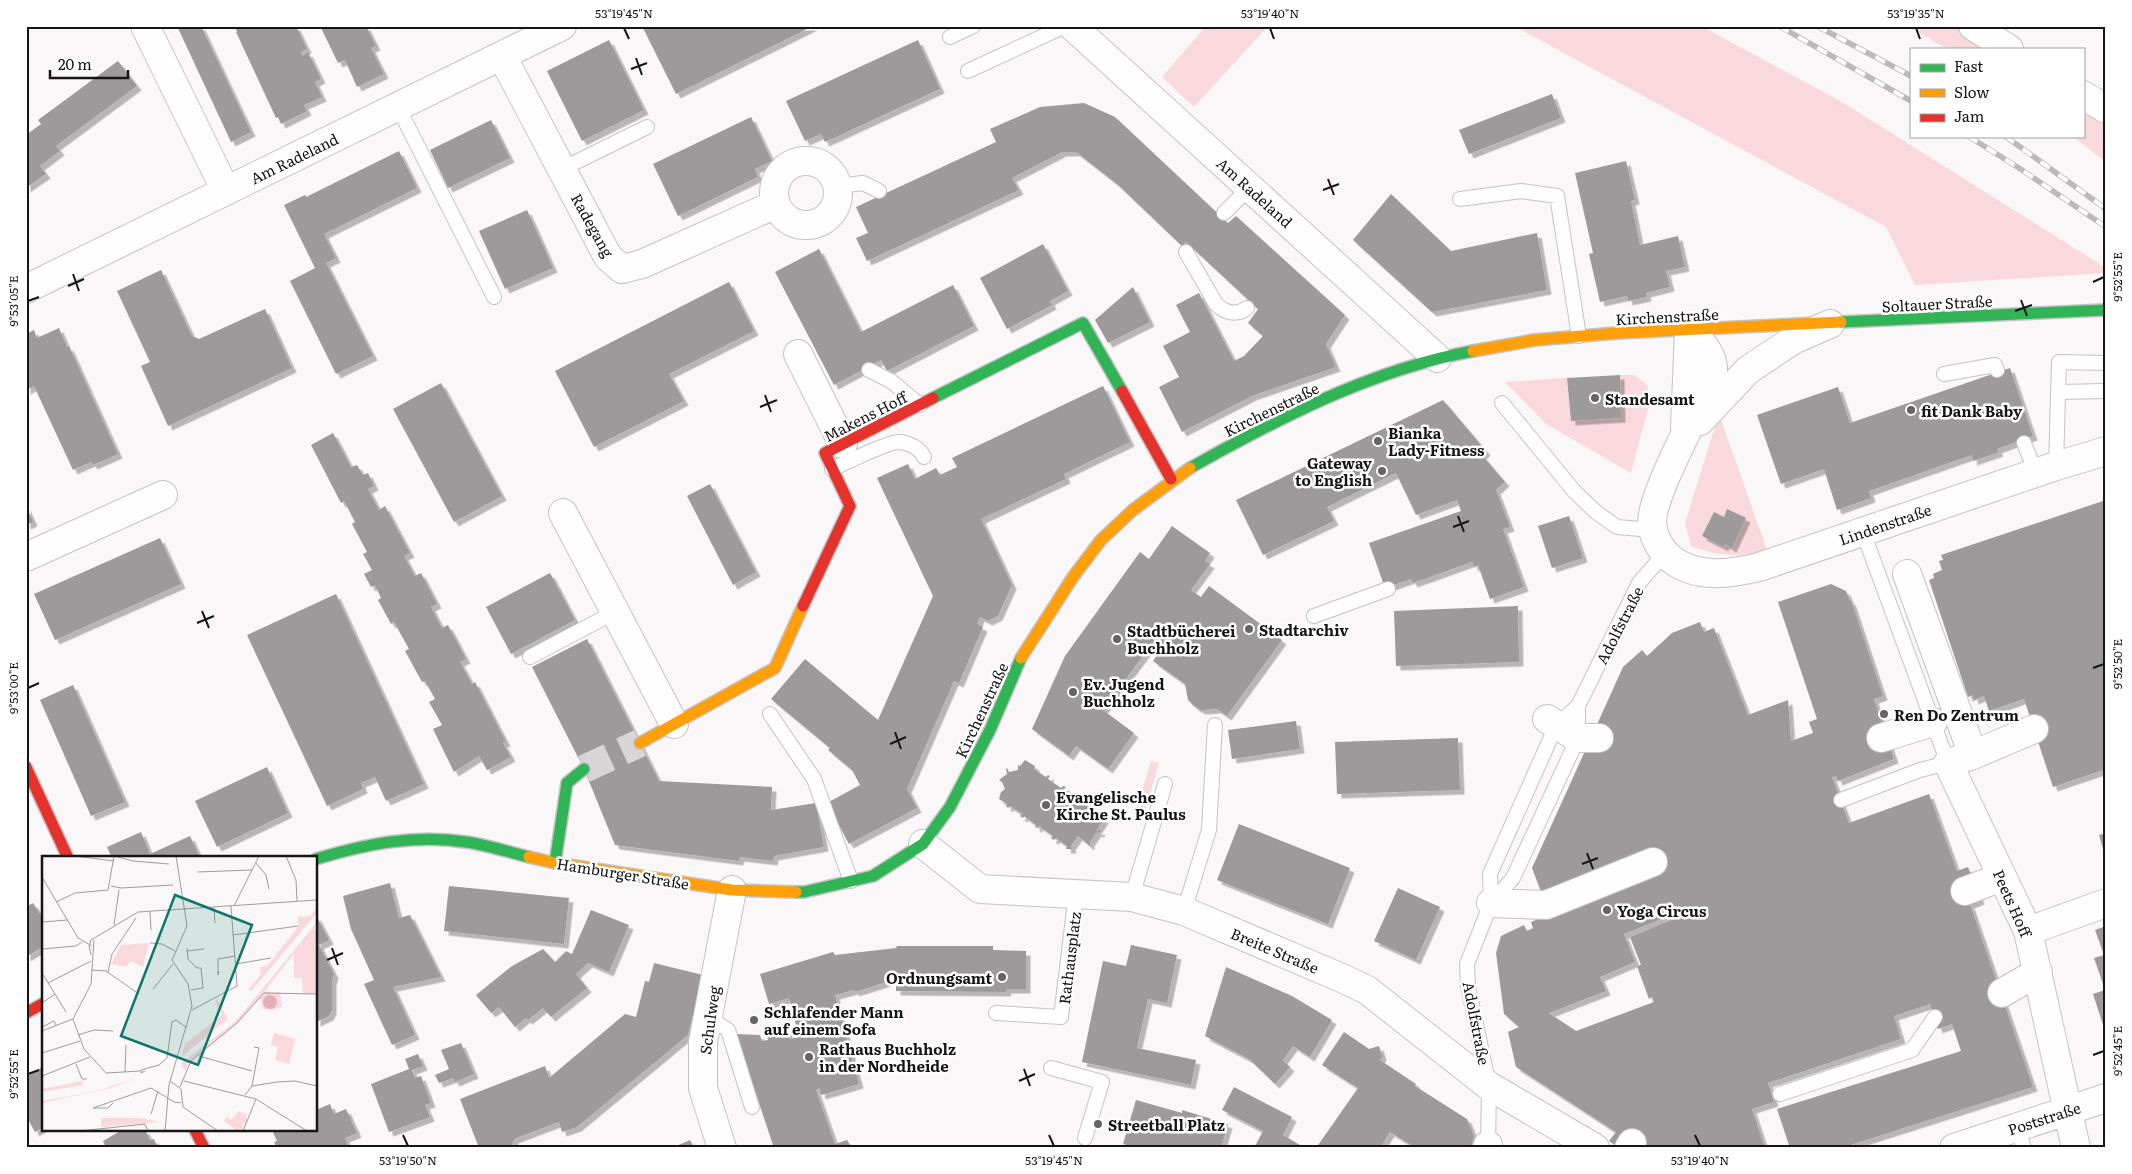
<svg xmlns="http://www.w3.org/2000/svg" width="2132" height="1174" font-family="Literata,serif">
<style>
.green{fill:#fad9de}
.building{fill:#9c9a9a;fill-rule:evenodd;filter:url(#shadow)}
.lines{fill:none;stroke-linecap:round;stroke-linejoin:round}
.secondary-tunnel{stroke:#d7d5d5;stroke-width:28;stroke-dasharray:28 14;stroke-linecap:butt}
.lane-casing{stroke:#c5c3c3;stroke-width:16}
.street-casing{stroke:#c5c3c3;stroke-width:30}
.fast-casing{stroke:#c5c3c3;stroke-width:14}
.slow-casing{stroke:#c5c3c3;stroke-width:14}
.jam-casing{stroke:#c5c3c3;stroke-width:14}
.lane{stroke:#fefefe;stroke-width:14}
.street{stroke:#fefefe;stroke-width:28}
.fast{stroke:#30b455;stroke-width:11}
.slow{stroke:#ff9f0a;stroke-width:11}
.jam{stroke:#e5322d;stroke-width:11}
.rail-casing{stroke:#bbbaba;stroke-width:5.5}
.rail{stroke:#fff;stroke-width:4;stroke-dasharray:11;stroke-linecap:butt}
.ticks{fill:none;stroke:#161515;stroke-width:2}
.poi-dot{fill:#656464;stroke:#fff;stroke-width:2}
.labels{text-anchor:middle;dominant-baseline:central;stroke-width:5;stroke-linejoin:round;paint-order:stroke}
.street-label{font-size:15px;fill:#161515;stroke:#fff}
.poi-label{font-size:15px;font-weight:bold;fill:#161515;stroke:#fff;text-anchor:start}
.inset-road{fill:none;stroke:#9e9d9d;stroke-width:1}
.view{fill:#0f766e;fill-opacity:0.15;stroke:#0f766e;stroke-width:2.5}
.inset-edge{fill:none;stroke:#161515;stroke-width:2.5}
.neatline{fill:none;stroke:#161515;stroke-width:2}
.ticks-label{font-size:12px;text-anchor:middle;fill:#161515}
</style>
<defs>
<filter id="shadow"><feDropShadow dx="4.5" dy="4.5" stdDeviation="0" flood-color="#0004"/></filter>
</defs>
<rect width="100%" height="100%" fill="#f9f7f7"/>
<path class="green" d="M1206 26H1268L1194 107 1162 77Z
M1514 26H1701L1842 102 2106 268V273L1915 285 1886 227Z
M1908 26H1973L2009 49H1947Z
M2083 95 2106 109V162L2072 136H2083Z
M1620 375H1634L1647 385 1650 401 1631 473 1546 424 1505 382 1567 378 1571 421 1621 418Z
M1719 414 1767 550C1738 558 1719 556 1691 546L1685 523Z
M1151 761 1159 763 1142 821 1134 818Z"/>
<path class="building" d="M177 26H201L251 132 231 142Z
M235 26H296L307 49 301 52 302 56 308 52 321 79 315 82 322 97 304 105 307 111 281 124 278 117 276 118 236 32H237Z
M320 26H366L376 46 371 48 384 74 357 87 345 60 338 63Z
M642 26H813L676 94Z
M609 40 644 110 582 141 547 71Z
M918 40 940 89 825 142 821 134 805 141 786 101Z
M118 61 137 86 56 146 60 151 40 166 46 174 26 188V135L41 124 38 120Z
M1552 94 1561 118 1469 154 1459 130Z
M1084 103 1115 117 1228 223 1236 216 1345 315 1326 344 1336 367 1252 396 1182 432 1159 387 1179 377 1163 346 1190 332 1176 305 1199 293 1234 361 1244 356 1263 336 1248 323 1258 309 1186 242 1182 246 1117 184 1076 152H1062L1012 178 1019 190 867 261 856 238 868 233 856 207 996 142 990 129 1040 107Z
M751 117 772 161 755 169 758 177 678 216 653 164Z
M491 120 510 158 448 188 430 150Z
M399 151 417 188 324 234 336 258 326 263 373 356 336 374 290 281 315 268 284 205 305 195 306 197Z
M1626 161 1635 200 1631 201 1640 245 1678 236 1685 267 1666 271 1670 287 1646 293 1647 297 1628 301 1627 296 1600 302 1589 254 1593 253 1575 173Z
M1391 194 1451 251 1537 233 1547 290 1432 312 1353 240Z
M527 210 553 268 505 289 479 231Z
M1043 244 1068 291 1050 301 1052 305 1007 329 980 278Z
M819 249 861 332 953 285 974 326 887 371 881 360 834 385 775 272Z
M161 270 192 336 199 339 265 309 292 368 168 426 141 366 150 362 117 291Z
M729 282 754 331 669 374 684 401 594 447 555 371Z
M1133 287 1150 322 1108 343 1095 320Z
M59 328 67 347 69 346 118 454 93 465 91 462 73 470 34 386 26 390V334L34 330 37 338Z
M2010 368 2033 436 1997 449 1999 452 1973 461 1972 455 1869 491 1871 498 1837 510 1824 469 1781 484 1757 415 1838 387 1850 423Z
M1620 375 1621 418 1571 421 1567 378Z
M441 383 502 496 454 522 393 409Z
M1103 386 1130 442 1064 474 1066 479 981 519 1012 585 998 616 988 621 980 617 977 624 983 627 959 683 954 681 907 789 917 808 849 844 827 803 860 785 852 770 828 750 830 748 771 699 805 659 878 720 933 596 877 478 908 464 915 479 936 468 940 475 957 467 952 458Z
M1443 400 1486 451 1482 455 1505 482 1496 490 1510 527 1503 529 1524 587 1490 599 1478 565 1474 567 1472 562 1413 583 1411 579 1385 588 1369 543 1461 511 1457 500 1416 515 1396 473 1327 507 1334 521 1263 555 1236 500Z
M333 433 351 467 357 465 363 475 368 473 374 486 368 489 379 510 385 506 410 553 404 556 415 576 421 573 437 604 431 607 442 628 448 625 466 659 460 662 472 684 475 682 506 742 503 743 511 757 487 770 479 756 454 772 433 729 442 725 429 702 435 699 425 681 422 682 405 651 409 649 394 622 391 624 378 600 381 598 375 585 371 587 364 574 372 570 363 554 367 552 352 524 355 522 344 501 341 503 311 445Z
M710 484 756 572 733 585 687 496Z
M2106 500V769L2053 787 2024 699 1989 711 1984 696 1974 700 1973 695 1968 697 1929 580 1934 578 1933 574 1942 570 1939 561 1943 560 1941 555Z
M26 506 33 522 26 525Z
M1727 509 1746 518 1732 548 1725 544 1724 547 1702 536 1714 512 1724 517Z
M1569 516 1583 558 1552 568 1538 526Z
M1172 526 1210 553 1205 561 1210 564 1191 590 1201 597 1209 586 1282 640 1227 716 1217 709 1201 710 1194 706 1188 700 1185 684 1153 661 1159 652 1150 646 1103 710 1134 733 1108 769 1076 746 1069 756 1032 729 1065 656 1140 552 1149 559Z
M160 538 181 584 55 640 34 594Z
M550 573 575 620 511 654 486 607Z
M1831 584 1846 591 1850 601 1851 600 1883 696 1874 699 1894 759 1838 781 1836 776 1832 777 1849 823 1929 794 1957 871 1968 867 1980 900 1970 904 2033 1087 1841 1148H1790L1777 1109 1961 1051 1952 1024 1938 1029 1930 1004 1894 1016 1901 1039 1768 1083 1774 1102 1752 1109 1765 1148H1619L1609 1141 1616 1132 1516 1067 1508 1032 1519 1027 1504 1014 1496 953 1501 936 1524 925 1527 931 1533 928 1531 922 1657 870 1648 849 1630 856 1633 863 1543 897 1532 868 1623 667 1642 650 1647 656 1672 633 1700 622 1704 632 1714 628 1748 715 1788 700 1791 741 1813 733 1809 722 1817 719 1778 602ZM1674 914 1676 918 1630 937 1641 965 1637 966 1649 999 1652 997 1654 1002 1576 1031 1549 1013 1606 991 1600 977 1635 962 1624 934Z
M336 594 424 784 386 801 375 777 361 783 363 789 327 806 247 635Z
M1518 606 1519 662 1396 666 1394 611Z
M587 639 659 781 772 787 771 810 816 803 824 847 774 856 773 861 740 857 739 861 615 845 584 769 532 667Z
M73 685 125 802 91 816 40 700Z
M1296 721 1300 749 1232 759 1228 730Z
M1458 738 1460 790 1337 794 1335 742Z
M1025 760 1035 766 1034 769 1046 777 1048 775 1050 776 1048 779 1061 788 1063 786 1066 787 1064 789 1077 799 1080 797 1082 798 1080 801 1092 809 1094 806 1096 808V814L1104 819 1096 831 1100 830 1101 832 1096 833 1090 842V846L1078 836 1071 846 1072 849H1066L1067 846 1056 838 1054 840 1051 838 1053 836 1039 826 1038 828 1035 827 1036 825 1024 816 1023 818 1020 816 1022 814 1010 806 1008 808 1006 806 1007 804 999 799 1001 792 1005 789 1002 782 999 780 1007 774 1006 769 1007 768 1009 772 1018 770V765L1020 766Z
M267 767 288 813 217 847 195 801Z
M1239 824 1350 868 1328 924 1217 880Z
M141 832 150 854 190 836 200 858H112L107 847Z
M2106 833V856H2105L2099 835Z
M390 883 399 918 410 915 441 977 393 987 415 1035 392 1045 364 984 374 980 351 929 343 896Z
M449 886 569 898 564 944 444 931Z
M1398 888 1440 907 1416 960 1374 941Z
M33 903 44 920V946L26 957V907Z
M591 910 629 925 609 972 588 963 576 974 587 988 551 1017 543 1008 528 1020 526 1018 515 1027 499 1007 491 1013 476 995 512 966 543 949 555 962 566 951 572 954Z
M316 915 329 940 319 945 334 974 332 981V1010L329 1016 316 1022Z
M2106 926V1030L2105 1031 2093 994 2105 990 2094 958 2104 955 2095 930Z
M1131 945 1177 955 1167 1003 1148 999 1137 1048 1196 1060 1191 1085 1082 1062 1103 961 1126 966Z
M897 946H993V950L1026 951V989H1007L1006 992 896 991V979L855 992 854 990 835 995 859 1084 821 1095 820 1088 816 1090 835 1144 847 1140 852 1148H774L736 1034 760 1035 762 1041 768 1040 767 1036 787 1030 790 1039 799 1037 789 998 769 1004 760 974 833 952 835 955 896 948Z
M654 963 703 975 688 1035 577 1127 562 1132 559 1122 514 1139 511 1148H479L460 1099 545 1066 549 1078 625 1014 636 1017 645 981 649 982Z
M1226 967 1292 996 1332 1020 1310 1057 1293 1046 1283 1060 1290 1067 1275 1084 1249 1059 1205 1036Z
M1344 1032 1369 1049 1379 1046 1382 1056 1380 1060 1416 1084 1415 1086 1467 1119 1474 1136 1471 1148H1416L1390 1132 1380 1148H1316L1358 1088 1322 1065Z
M461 1043 474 1074 455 1082 453 1078 439 1083 435 1075 449 1069 441 1050Z
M418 1054 423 1066 412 1070 415 1078 421 1076 431 1103 425 1105 430 1117 389 1132 371 1084 409 1069 405 1059Z
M44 1066V1126L35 1132 29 1121H26V1077Z
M1234 1087 1292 1117 1283 1135 1305 1148H1254L1263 1131 1222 1110Z
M1136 1100 1182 1113V1110L1228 1124 1221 1148H1137L1123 1144Z
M330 1104 334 1114 346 1109 357 1133 345 1138 349 1148H277L274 1142 277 1141 272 1130H316V1110Z
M122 1130H145L150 1140 154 1139 158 1148H106L103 1141Z
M690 1140 694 1148H672Z"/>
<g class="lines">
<path class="secondary-tunnel" d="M584 769 640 743"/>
<g class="lane-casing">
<path id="lane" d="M950 37 973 26
M968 71 1065 26
M398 107 494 297
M562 169 647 127
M838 186 863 183 879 191
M1460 199 1521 191 1557 196 1579 336
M1224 213 1250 187
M1186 252 1216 304C1225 313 1236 316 1247 308
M869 370 891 381 920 405
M1944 374 1995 365 1997 370
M2058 392 2106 391
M1502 403 1574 491 1596 512 1617 527 1653 530
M2024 443 2036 473
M2056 466 2059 362 2106 363
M832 469C845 463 888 442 898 442 908 442 920 448 924 457
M1314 616 1388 589
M530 657 615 612
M770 714 814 779 851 881
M1841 800 1920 770 1948 763 1863 532
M1132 897 1165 784
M1491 903 1490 874 1556 726 1578 706 1639 583 1665 553
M1184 911 1209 830 1215 725
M996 1013 1061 1017 1076 893
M708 1017 728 1030 752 1107
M1051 1068 1102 1082 1085 1138
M1780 1094 1912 1050 1935 1017
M2017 1127 2024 1148
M1488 1145 1489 1086 1468 986 1467 964 1491 903 1513 878 1578 738V706"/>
</g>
<g class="street-casing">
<path id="street" d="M145 26 226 191
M1072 26 1437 358
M1973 26 2009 49
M502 56 608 257 622 269 642 264 776 204
M2083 95 2106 109
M774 193a32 32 0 1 1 64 0a32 32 0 1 1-64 0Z
M26 289 562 26
M1689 330C1699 339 1712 353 1713 368 1713 380 1705 393 1700 403 1688 431 1652 496 1652 523 1653 537 1661 551 1671 559 1697 579 1730 574 1759 567L2056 466 2106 451
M798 354 843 444
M1700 421 1748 370 1793 340 1830 324
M1685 427 1689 330
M563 513 674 724
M26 557 163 495
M1907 574 1973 755
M1547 719 1578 738H1599
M2034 729 1973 755 1948 763 2028 931 2076 1148
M1881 738 1933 722
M923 844 980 889 1132 897 1184 911 1344 979 1367 990 1489 1086 1595 1148
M1965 891 2002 877
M1491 903 1546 905 1653 862
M2028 931 2106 903
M2002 993 2038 972
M722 1148 703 1088V1042L732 890
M1487 1148 1488 1145
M1629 1148 1632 1143
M1954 1148 2106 1098"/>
</g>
<g class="fast-casing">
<path id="fast" d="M1841 322 2106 310
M933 398 1083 323 1122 391
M1190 468C1279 418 1371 370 1473 351
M316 859C366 844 414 834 466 842 487 845 508 852 529 857
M555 863 567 783 584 769
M796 892H804L873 876 923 844 950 807 990 730 1021 658"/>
</g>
<g class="slow-casing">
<path id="slow" d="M1473 351 1535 340 1617 333 1841 322
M1021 658 1073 577 1101 540 1133 510 1190 468
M640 743 775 668 803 606
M529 857 555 863 732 890 796 892"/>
</g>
<g class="jam-casing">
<path id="jam" d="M1122 391 1171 479
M803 606 850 506 825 453 933 398
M26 767 68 858
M26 1013 44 1003
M195 1130 204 1148"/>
</g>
<use href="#lane" class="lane"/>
<use href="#street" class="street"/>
<use href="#fast" class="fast"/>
<use href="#slow" class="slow"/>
<use href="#jam" class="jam"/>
<g class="rail-casing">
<path id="rail" d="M1779 26 1911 101
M1817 26 1911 76
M1968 136 2019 168 2106 227
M2005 136 2106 209"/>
</g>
<use href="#rail" class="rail"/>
</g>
<path class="ticks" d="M624 28 629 39M1270 28 1274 39M1916 28 1920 39M636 58 642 75M631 69 647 63M1328 179 1334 195M1323 190 1339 184M73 274 79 291M2093 282 2104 277M68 286 84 279M2021 300 2027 316M28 301 39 297M2015 311 2032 305M765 395 771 412M760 407 777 400M1458 516 1464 532M1453 527 1469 521M202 611 209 628M197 623 214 616M2093 668 2104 664M28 688 39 683M895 732 901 749M890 744 906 737M1587 853 1593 869M1582 864 1598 858M332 948 338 965M327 960 343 953M2093 1055 2104 1051M1024 1069 1030 1086M28 1074 39 1070M1019 1081 1035 1074M403 1135 408 1146M1049 1135 1054 1146M1695 1135 1700 1146"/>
<g class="poi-dot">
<circle cx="1595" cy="398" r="5"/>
<circle cx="1911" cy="410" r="5"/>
<circle cx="1378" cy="441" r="5"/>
<circle cx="1382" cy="471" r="5"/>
<circle cx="1249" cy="629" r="5"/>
<circle cx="1117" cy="639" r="5"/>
<circle cx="1073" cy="692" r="5"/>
<circle cx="1884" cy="714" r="5"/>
<circle cx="1046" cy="805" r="5"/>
<circle cx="1607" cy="910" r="5"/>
<circle cx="1002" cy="977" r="5"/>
<circle cx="754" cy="1020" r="5"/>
<circle cx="809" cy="1057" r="5"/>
<circle cx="1098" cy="1124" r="5"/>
</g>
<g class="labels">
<g class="street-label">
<text transform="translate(294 158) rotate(-26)">Am Radeland</text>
<text transform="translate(1255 192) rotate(42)">Am Radeland</text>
<text transform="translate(593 225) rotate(61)">Radegang</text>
<text transform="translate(1937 303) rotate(-3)">Soltauer Straße</text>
<text transform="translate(1667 316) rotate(-3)">Kirchenstraße</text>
<text transform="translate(1271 409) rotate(-26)">Kirchenstraße</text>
<text transform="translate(865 416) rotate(-27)">Makens Hoff</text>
<text transform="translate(1885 524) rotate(-19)">Lindenstraße</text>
<text transform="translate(1619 625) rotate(-63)">Adolfstraße</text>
<text transform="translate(981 710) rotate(-65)">Kirchenstraße</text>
<text transform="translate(623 873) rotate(9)">Hamburger Straße</text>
<text transform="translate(2013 903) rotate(66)">Peets Hoff</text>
<text transform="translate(1275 950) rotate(23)">Breite Straße</text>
<text transform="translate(1069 958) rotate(-83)">Rathausplatz</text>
<text transform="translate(709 1020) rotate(-82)">Schulweg</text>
<text transform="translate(1477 1023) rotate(79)">Adolfstraße</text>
<text transform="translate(2044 1118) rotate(-18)">Poststraße</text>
</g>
<g class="poi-label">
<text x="1605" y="398">Standesamt</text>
<text x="1921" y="410">fit Dank Baby</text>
<text x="1388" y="432">Bianka<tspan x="1388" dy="17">Lady-Fitness</tspan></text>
<text x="1372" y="462" text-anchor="end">Gateway<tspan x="1372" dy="17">to English</tspan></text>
<text x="1259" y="629">Stadtarchiv</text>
<text x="1127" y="630">Stadtbücherei<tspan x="1127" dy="17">Buchholz</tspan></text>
<text x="1083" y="683">Ev. Jugend<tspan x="1083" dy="17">Buchholz</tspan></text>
<text x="1894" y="714">Ren Do Zentrum</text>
<text x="1056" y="796">Evangelische<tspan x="1056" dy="17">Kirche St. Paulus</tspan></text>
<text x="1617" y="910">Yoga Circus</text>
<text x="992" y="977" text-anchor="end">Ordnungsamt</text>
<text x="764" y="1011">Schlafender Mann<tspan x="764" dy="17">auf einem Sofa</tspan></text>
<text x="819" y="1048">Rathaus Buchholz<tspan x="819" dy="17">in der Nordheide</tspan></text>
<text x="1108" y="1124">Streetball Platz</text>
</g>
</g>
<g transform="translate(42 856)">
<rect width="275" height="275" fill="#f9f7f7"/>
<path d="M275 52V57L210 134H206L219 118 218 111 225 110 256 71V61L268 60ZM275 66 272 74H275V138L261 137 260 122H252V98L222 136H238L240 150 232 154 221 153 218 142 195 167 146 207 143 215 139 210 142 209 138 208 194 165ZM107 87 101 111 89 105 84 111 69 108 79 89ZM175 143 186 163 139 201 143 188 180 159 173 145ZM232 177 253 183 247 208 233 204 236 191 229 189ZM91 223 69 232 0 247V245L55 235ZM40 225 41 229 0 236V233ZM197 255 205 258 204 262 206 263 205 267H200L201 275 198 272 196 275 182 265 185 261 189 264ZM59 262H98L118 266 59 271Z" fill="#fad9de"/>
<path d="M221 146a7 7 0 1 1 14 0a7 7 0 1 1-14 0Z" fill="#e5afb8"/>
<path class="inset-road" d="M33 0 72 5M72 0 91 5 127 8M244 0 254 24 255 45M214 7 224 19 227 33M155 16 210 14M0 21 36 82 50 90M69 30 79 32 131 29M14 46 33 37 66 34 72 0M192 50 217 0M172 51 173 67M108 55 109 74M0 66 25 64M72 69 77 34M191 79 256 70M108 87 120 88 133 95M145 92 146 103 155 112H159L161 132 149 134M0 93 34 90 40 86M145 95 162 93M49 99 47 90 49 84 96 56 275 44M194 108 229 102M49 114 64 115 97 138M177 115 176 119V103L193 100M66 116 70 98 94 62M0 117 24 156M6 127 49 105M111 133 131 108M0 147 13 138M150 154 195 130 189 50M31 163 42 193 64 217 98 215M31 163 49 128 52 84M0 171 12 165 14 169M0 175 31 163M36 179 52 174 71 175M0 197 38 185M157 200 210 215M34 208 40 223H45M103 215 99 217V214L117 209 125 202 130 166 134 164 145 172M83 216 84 189M0 220 48 201M128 225 139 233 141 251 176 275M142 225 214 243 265 275M210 230 217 192 212 191M138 231 149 205 195 167 222 137 275 138M203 239 210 230 235 226 253 225 275 230M71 247 66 252H51L109 232 132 246 139 247M109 258 116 235M38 275 103 268 106 275M123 275 127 229 150 150 146 128 130 104 145 70 134 0M201 275 214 243"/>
<path class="view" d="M133 39 210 69 156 209 79 180Z"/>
<rect width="275" height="275" class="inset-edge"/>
</g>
<rect width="2132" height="1174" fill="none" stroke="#ffffff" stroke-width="55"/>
<rect x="1910" y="48" width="175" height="90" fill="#ffffff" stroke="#a2a1a1"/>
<rect x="1920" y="64" width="25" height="8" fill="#30b455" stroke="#a2a1a1"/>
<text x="1954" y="72" font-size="15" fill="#161515">Fast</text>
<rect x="1920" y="89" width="25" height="8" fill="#ff9f0a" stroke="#a2a1a1"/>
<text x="1954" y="98" font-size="15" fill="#161515">Slow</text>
<rect x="1920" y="114" width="25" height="8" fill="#e5322d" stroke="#a2a1a1"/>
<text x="1954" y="122" font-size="15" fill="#161515">Jam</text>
<path d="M50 70v8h78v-8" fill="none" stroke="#161515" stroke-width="2.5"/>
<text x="58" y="70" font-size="15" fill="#161515" stroke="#ffffff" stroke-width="4" paint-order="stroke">20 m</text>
<rect x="28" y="28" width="2076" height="1118" class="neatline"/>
<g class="ticks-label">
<text x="624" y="18">53°19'45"N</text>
<text x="1270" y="18">53°19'40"N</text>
<text x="1916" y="18">53°19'35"N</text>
<text transform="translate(2118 277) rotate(-90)" y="4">9°52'55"E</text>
<text transform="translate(14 301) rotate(-90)" y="4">9°53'05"E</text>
<text transform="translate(2118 664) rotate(-90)" y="4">9°52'50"E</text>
<text transform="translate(14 688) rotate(-90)" y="4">9°53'00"E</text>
<text transform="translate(2118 1051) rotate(-90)" y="4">9°52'45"E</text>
<text transform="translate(14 1074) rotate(-90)" y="4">9°52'55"E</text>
<text x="408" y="1165">53°19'50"N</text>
<text x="1054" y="1165">53°19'45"N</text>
<text x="1700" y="1165">53°19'40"N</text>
</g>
</svg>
